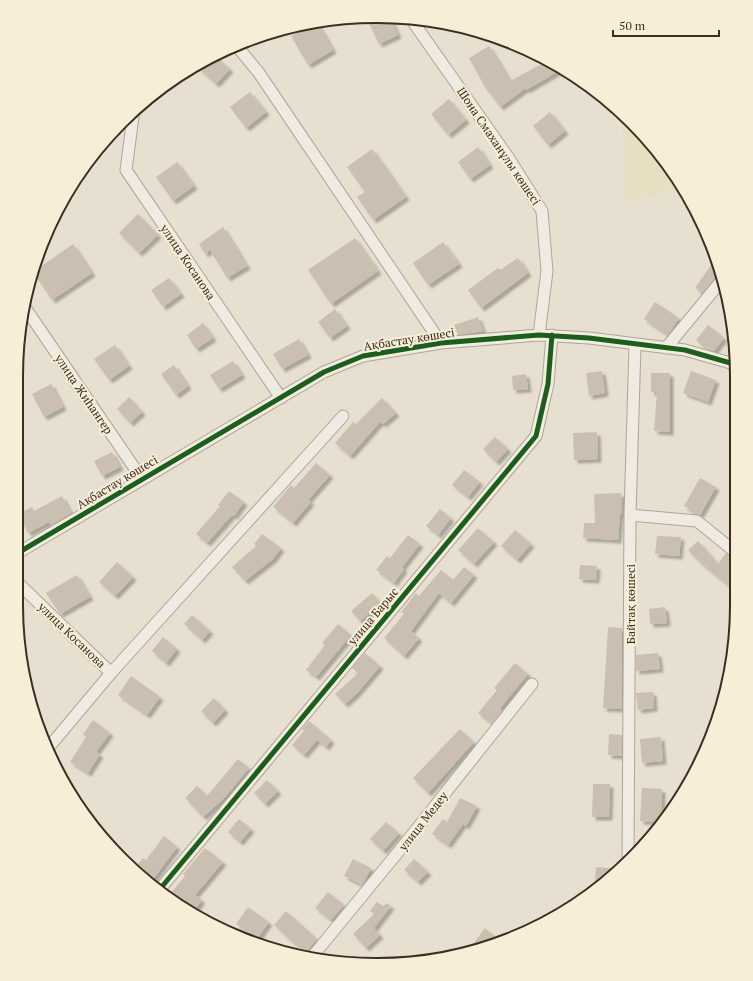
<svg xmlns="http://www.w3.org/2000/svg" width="753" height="981" font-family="'PT Serif',serif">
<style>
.farmland{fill:#e6dfc2}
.building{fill:#cbbfb2;filter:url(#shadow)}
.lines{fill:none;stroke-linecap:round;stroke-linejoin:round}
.minor-casing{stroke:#ada599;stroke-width:13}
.minor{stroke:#efebe3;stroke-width:11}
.cycleway-casing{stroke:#f7eed8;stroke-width:8}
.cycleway{stroke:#1b5e20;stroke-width:5}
.labels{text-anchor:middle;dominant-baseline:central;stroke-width:4;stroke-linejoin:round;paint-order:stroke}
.street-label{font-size:12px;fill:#3d2e20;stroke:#f7eed8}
.rim{fill:none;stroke:#3d2e20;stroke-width:2}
</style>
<defs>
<filter id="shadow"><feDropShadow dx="3.5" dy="3.5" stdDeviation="1" flood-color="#0004"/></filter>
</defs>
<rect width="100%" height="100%" fill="#e7e0d1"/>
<path class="farmland" d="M622 114 632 122 676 176 682 187 626 206Z"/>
<path class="building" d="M377 16 390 17 398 35 379 44 366 17Z
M314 22H317L333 50 308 65 291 36Z
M489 46 510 81 547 61 562 69 526 90V88L500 107 485 87 469 58Z
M215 56 230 69 216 84 196 66Z
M250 92 266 112 246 128 230 107Z
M449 99 466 120 448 135 431 114Z
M550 112 565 131 548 145 533 126Z
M478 147 490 165 470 179 458 162Z
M372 149 406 197 373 220 357 197 365 192 347 167Z
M177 162 194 186 173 201 156 177Z
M138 214 158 235 139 253 119 233Z
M223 227 247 266 227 278 210 250 205 254 199 244Z
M355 238 378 271 331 304 308 270Z
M443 242 459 264 428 285 413 263Z
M73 244 92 273 52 300 33 272Z
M518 258 528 273 481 308 468 290 498 268 500 270Z
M711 265 721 273 717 276 702 293 695 288Z
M169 278 181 294 163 307 151 290Z
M655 302 679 318 668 335 644 319Z
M335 309 347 326 330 338 318 322Z
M478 317 483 331 458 335 454 325Z
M203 323 213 338 196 349 187 335Z
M708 325 724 338 714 351 706 349 696 340Z
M299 339 308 355 282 369 273 354Z
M115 345 129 366 109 380 94 359Z
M233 361 242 375 219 389 210 375Z
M174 365 188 386 176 395 161 374Z
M602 371 605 393 589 396 586 373Z
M691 371 716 380 708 402 683 393Z
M651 373H670V432L654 431 657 392H651Z
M526 374 528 389 513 390 512 376Z
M51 384 63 407 44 417 32 394Z
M129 397 142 412 130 423 117 409Z
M382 398 396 413 383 424 380 422 350 456 335 443 353 422 356 424Z
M597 432 598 459 574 460 573 433Z
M495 437 508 449 496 462 483 449Z
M112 452 120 467 102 476 94 461Z
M316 463 330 475 308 500 311 502 293 523 273 507 291 485 294 488Z
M464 470 480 482 468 497 452 485Z
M700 478 716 487 700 515 684 506Z
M229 491 244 502 234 516 232 515 207 543 196 534 220 506 218 505Z
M621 493 622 514H620L618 540 583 538 584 523H595L594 494Z
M62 496 71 513 51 525 49 522 28 533 18 514 32 507 34 511Z
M440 509 451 518 438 535 426 526Z
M478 528 494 542 474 564 458 550Z
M515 530 531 544 517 560 501 546Z
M262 534 281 548 273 559 245 581 232 567 256 546 254 544Z
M408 535 420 544 402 567 404 569 394 583 376 570 387 556 390 558Z
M657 536 681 537 679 556 655 554Z
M698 541 718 564 726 553 734 558V590L702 564 688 550Z
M117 562 133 577 115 596 99 582Z
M580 565 597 566 596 580 579 579Z
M464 567 474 575 451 603 439 593 411 631 419 638 404 656 384 638 404 614 401 612 416 593 419 596 441 570 453 580Z
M77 575 90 597 60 614 46 593Z
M372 593 381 603 360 621 351 611Z
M665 607 667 623 650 624 649 609Z
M192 615 210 631 202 640 184 624Z
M338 624 351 635 316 677 306 670 325 645 322 643Z
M608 627 622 628V709L603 708Z
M163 637 177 649 166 663 152 651Z
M365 653 380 666 357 693 345 704 335 694 358 673 352 668Z
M658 653 660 669 636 671V655Z
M515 663 528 674 500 708 502 710 492 724 478 713 497 690 494 688Z
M131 676 160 697 147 715 118 695Z
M653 692 654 708 638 710 636 693Z
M214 698 225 710 213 723 201 711Z
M93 720 110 733 96 752 100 754 88 773 70 762 86 737 83 734Z
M309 721 331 740 326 747 317 740 304 755 292 745 304 731 302 729Z
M460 729 474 742 428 793 413 778Z
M609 734 622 735V756L608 755Z
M661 737 663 761 642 763 640 739Z
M238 759 249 768 224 798 203 817 185 798 197 786 207 796Z
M267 780 278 791 265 804 254 793Z
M593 784H610L609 817H592Z
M642 788 662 789 661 822 640 821Z
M460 798 477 806 466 826 463 824 448 845 432 834 443 819 447 822Z
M239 819 251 829 240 842 228 832Z
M386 822 399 833 383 851 370 839Z
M164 836 177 847 151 882 134 869 143 858 146 860Z
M205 848 223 862 195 895 202 900 192 913 169 895 185 876 183 874Z
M353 859 371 868 362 885 344 876Z
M414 859 428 872 418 882 404 870Z
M596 867 620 869 603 883 595 882Z
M328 892 344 905 331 920 315 908Z
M377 902 383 906 387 903 391 906 374 928 380 935 366 948 353 934 374 914 370 911Z
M248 907 269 922 257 939 236 924Z
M286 911 317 939 305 953 274 925Z
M485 928 499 940 466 953Z"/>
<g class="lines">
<g class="minor-casing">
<path id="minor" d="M411 19 508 157 542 211 547 271 539 335
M236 45 259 73 441 343
M133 117 126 170 281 398
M26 309 142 479
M666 348 722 280
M630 515 697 521 734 551
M16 554 324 372 363 356 441 343 539 335 589 338 685 350 734 364
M16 581 111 673
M49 747 111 673 343 416
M628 862 630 515 635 345
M160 889 536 436 548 384 552 335
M312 957 399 851 532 684"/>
</g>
<use href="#minor" class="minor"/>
<g class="cycleway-casing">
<path id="cycleway" d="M16 554 324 372 363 356 441 343 539 335 589 338 685 350 734 364
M160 889 536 436 548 384 552 335"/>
</g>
<use href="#cycleway" class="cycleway"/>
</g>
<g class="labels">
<g class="street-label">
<text transform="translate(499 146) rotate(56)">Шона Смаханұлы көшесі</text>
<text transform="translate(188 262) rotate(56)">улица Косанова</text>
<text transform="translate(409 339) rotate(-9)">Ақбастау көшесі</text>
<text transform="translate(84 394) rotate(56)">улица Жиhангер</text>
<text transform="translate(117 482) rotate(-31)">Ақбастау көшесі</text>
<text transform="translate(630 604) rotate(-90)">Байтақ көшесі</text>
<text transform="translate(373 616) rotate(-50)">улица Барыс</text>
<text transform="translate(72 635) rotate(44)">улица Косанова</text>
<text transform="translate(423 821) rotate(-52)">улица Медеу</text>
</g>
</g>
<path d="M0 0H753V981H0ZM376 23H377A353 353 0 0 1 730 376V605A353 353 0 0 1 377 958H376A353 353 0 0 1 23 605V376A353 353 0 0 1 376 23Z" fill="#f7eed8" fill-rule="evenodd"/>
<path class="rim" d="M376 23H377A353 353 0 0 1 730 376V605A353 353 0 0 1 377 958H376A353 353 0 0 1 23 605V376A353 353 0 0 1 376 23Z"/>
<path d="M613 30v6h106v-6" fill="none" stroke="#3d2e20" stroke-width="2"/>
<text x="619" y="30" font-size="12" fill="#3d2e20" stroke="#f7eed8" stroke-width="3" paint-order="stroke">50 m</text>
</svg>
